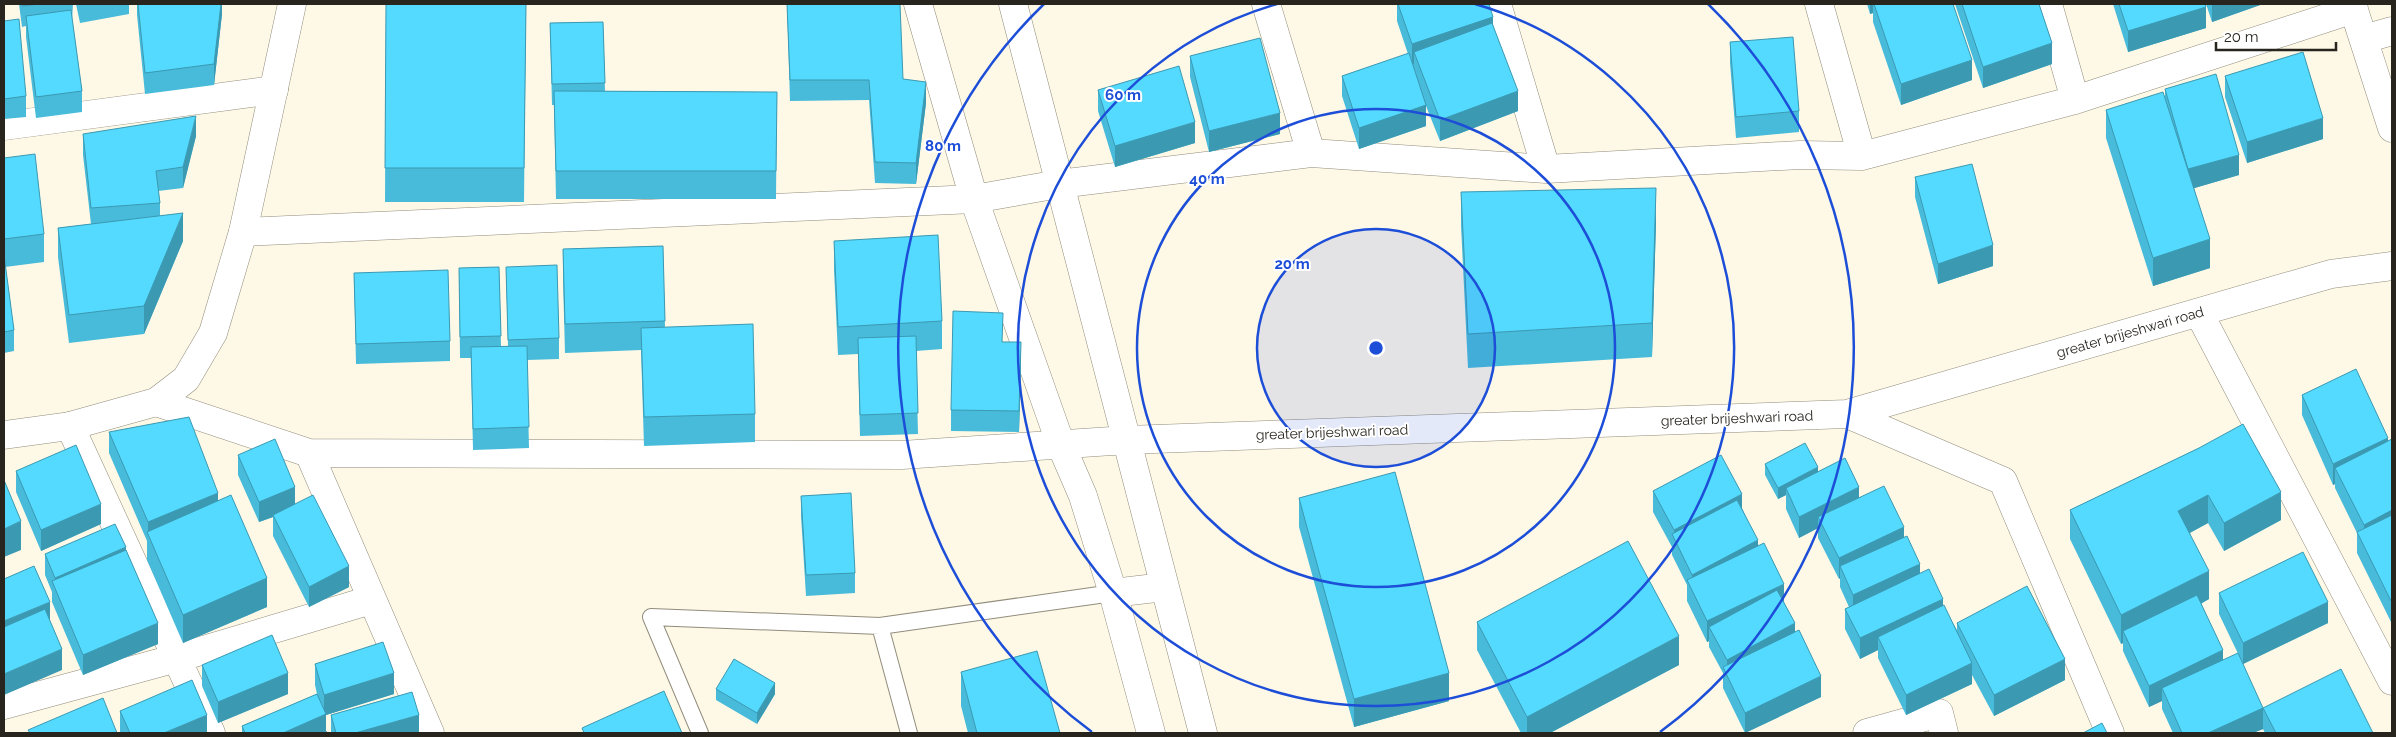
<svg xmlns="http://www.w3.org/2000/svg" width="2396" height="737" font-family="Raleway,sans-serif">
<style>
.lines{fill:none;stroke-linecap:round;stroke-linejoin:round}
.service-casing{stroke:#918c7c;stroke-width:18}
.minor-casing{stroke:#918c7c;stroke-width:29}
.tertiary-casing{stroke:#918c7c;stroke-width:29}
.service{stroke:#fff;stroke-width:16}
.minor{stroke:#fff;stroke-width:28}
.tertiary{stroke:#fff;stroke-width:28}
.wall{fill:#48bbda}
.shaded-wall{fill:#3b99b2}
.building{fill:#54dafe;stroke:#3b99b2}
.ring{fill:none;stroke:#1d4ed8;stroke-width:2.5}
.labels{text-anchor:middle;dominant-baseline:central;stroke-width:4;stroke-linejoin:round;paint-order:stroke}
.street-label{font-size:14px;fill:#27251e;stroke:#fff}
.centre{fill:#1d4ed8;stroke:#fff;stroke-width:2.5}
.ring-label{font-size:15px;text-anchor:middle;font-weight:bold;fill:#1d4ed8;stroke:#fff;stroke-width:4;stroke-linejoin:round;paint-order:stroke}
</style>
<rect width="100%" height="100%" fill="#fef9e7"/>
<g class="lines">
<g class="service-casing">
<path id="service" d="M880 626 909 733
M700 733 651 617 880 626 1113 593"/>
</g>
<g class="minor-casing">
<path id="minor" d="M918 4 974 199 1061 445 1083 496 1113 593 1151 733
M1013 4 1203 733
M1266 4 1311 153
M1497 4 1546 169
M1819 4 1862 156
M2048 4 2075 100
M2352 4 2392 128
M2364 39 2392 31
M4 126 274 90
M243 232 974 199 1059 184 1311 153 1546 169 1800 155 1862 156 2075 100 2354 9
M2199 313 2392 681
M156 402 309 453 902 455 1127 440 1847 414 2331 274 2392 266
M1847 414 2003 481 2110 733
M70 426 211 733
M309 453 430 733
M1113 593 1164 587
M4 705 177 658 371 600
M1867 733 1939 713 1944 733"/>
</g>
<g class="tertiary-casing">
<path id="tertiary" d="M4 435 70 426 156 402 186 379 213 333 243 232 292 4"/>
</g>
<use href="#service" class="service"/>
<use href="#minor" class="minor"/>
<use href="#tertiary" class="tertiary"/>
</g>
<path class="wall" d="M19 4H73L72 20 82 91V112L36 118 26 37V26L22 27Z
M76 4H129V14L80 23Z
M137 4H222V14L214 85 145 94 137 15Z
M386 4H526L524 202H385Z
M787 4 903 79 926 103 916 184 875 183 869 100 790 101Z
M1397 4H1489L1493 25 1518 111 1440 141 1426 106V126L1359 149 1342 96V76L1408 54 1397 21Z
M1867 4H1953L1972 80 1901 105 1873 22V13L1870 14Z
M1955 4H2039L2052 64 1983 88Z
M2113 4H2205L2206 28 2128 52Z
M2206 4H2263L2212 22Z
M4 21 26 96V117L4 119Z
M603 22 605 91 777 92 776 199H556L554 105H552L550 23Z
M1730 42 1799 111V132L1736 138 1730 63Z
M1190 56 1280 134 1209 152 1190 77Z
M2225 76 2323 139 2247 163 2225 97Z
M2165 89 2239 175 2194 188 2210 268 2153 286 2106 138V110L2165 96Z
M1098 90 1195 143 1115 167 1098 111Z
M83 134 196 136 183 188 158 191 160 203V216L183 241 144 334 69 343 58 257V228L91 224 83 155Z
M4 158 44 234V262L5 267 14 330V351L4 353Z
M1915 177 1993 266 1938 284 1915 197Z
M1461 192 1656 222 1652 357 1468 368 1461 226Z
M834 241 942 321V349L916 351 918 434 860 436 858 354 838 355 834 270Z
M663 246 665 327 755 414V442L644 446 641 350 565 353 563 278V249Z
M499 267 501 346H508L506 267 559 338V359L527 360 529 448 473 450 471 358H460L459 268Z
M354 273 450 341V361L356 364Z
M1002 342 1021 363 1019 432 951 431V410Z
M2302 395 2388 441 2392 439V621L2391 622 2357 553V533L2335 488V484L2333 485 2302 415Z
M109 432 218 501 267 607 183 643 147 560V541L109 453Z
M2199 448 2281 520 2224 551 2208 523 2190 533 2209 599 2201 604 2223 660 2263 708 2373 733H2265L2263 729 2253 733H2173L2162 709V701L2149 707 2123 651V643L2121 644 2070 539V510Z
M238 455 295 504 349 587 309 607 273 536V517L259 522 238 475Z
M1765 464 1818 472 1859 497 1904 537 1920 574 1943 606 1957 630V623L2065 680 1994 716 1972 675V684L1906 715 1878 658V650L1860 659 1845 629V609L1849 607 1840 587V578L1839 579 1818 538V528L1799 538 1786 509V495L1778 499 1765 475Z
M16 471 101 524 41 551 16 492Z
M1653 491 1742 508 1784 602 1821 697 1745 733 1723 688V673L1709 647V641L1707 642 1687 601V585L1672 555V547L1653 512Z
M801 496 855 573V593L806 596 801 516Z
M1299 498 1449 701 1354 727 1299 527Z
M126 550 158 644 83 675 52 602V592L45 575V554Z
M2219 593 2328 623 2243 664 2219 614Z
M1477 622 1679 665 1550 733H1521L1477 650Z
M315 664 394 694 326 715V731L327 733H242V726L317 694 315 685Z
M202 665 288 694 218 723 202 686Z
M961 672 1060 733H968L961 706Z
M716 689 775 694 757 724 716 700Z
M120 711 207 733H121L120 732Z
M331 715 419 733H331Z"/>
<path class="shaded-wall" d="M221 4H222V14L214 85V64Z
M1870 4H1873V13L1870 14Z
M2212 4H2263L2212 22Z
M2206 7V28L2128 52V31Z
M1493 17V38L1414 52V64L1412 65V44Z
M2052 43V64L1983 88V67Z
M1972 60V80L1901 105V84Z
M926 82V103L916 184V163Z
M1518 91V111L1440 141V120Z
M1426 105V126L1359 149V128Z
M1280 113V134L1209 152V131Z
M196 116V136L183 188V167Z
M2323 118V139L2247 163V142Z
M1195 122V143L1115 167V146Z
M2239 155V175L2188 190V169Z
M1656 188V222L1652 357V323Z
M183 213V241L144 334V306Z
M2210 239V268L2153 286V258Z
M1993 245V266L1938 284V264Z
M1021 342V363L1019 432V411Z
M2388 438V459L2335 468V484L2333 485V464Z
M1818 467V478L1786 488V495L1778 499V488Z
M295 487V508L273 515V517L259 522V502Z
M1859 487V508L1818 517V528L1799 538V517Z
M2281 492V520L2224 551V523Z
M218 493V513L148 533V522Z
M1742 494V514L1674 538V530Z
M2208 495V523L2178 539V511Z
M101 504V524L41 551V530Z
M2392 510V531L2364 546V525Z
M21 521V550L4 557V529Z
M1904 527V547L1840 566V578L1839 579V558Z
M1758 540V561L1692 591V575Z
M126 547V568L55 588V578Z
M1920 564V585L1853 616V595Z
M349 566V587L309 607V587Z
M2209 571V599L2127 641 2123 631V643L2121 644V615Z
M267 578V607L183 643V615Z
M1784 584V605L1709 627V641L1707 642V621Z
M1943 599V620L1878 637V650L1860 659V638Z
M2392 600V621L2391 622V601Z
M50 602V622L4 642V621Z
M2328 602V623L2243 664V643Z
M158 623V644L83 675V655Z
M1795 623V644L1727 675V660Z
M1679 636V665L1550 733H1527V717Z
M62 649V670L4 695V674Z
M2223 650V671L2162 688V701L2149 707V686Z
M2065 659V680L1994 716V695Z
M1972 663V684L1906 715V695Z
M288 673V694L218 723V702Z
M394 673V694L326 715V733H283L324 715V695Z
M1449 673V701L1354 727V699Z
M1821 676V697L1745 733V713Z
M775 683V694L757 724V713Z
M2263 708V729L2253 733H2208Z
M207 715V733H164Z
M419 715V733H355Z"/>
<path class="building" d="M22 4H39L22 6Z
M138 4H221L214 64 145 73Z
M386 4H526L524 168H385Z
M787 4H900L903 79 926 82 916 163 875 162 869 80H790Z
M1398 4H1489L1493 17 1412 44Z
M1874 4H1953L1972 60 1901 84Z
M1962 4H2039L2052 43 1983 67Z
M2119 4H2205L2206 7 2128 31Z
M71 10 82 91 36 97 26 16Z
M19 19 26 96 4 99V21Z
M603 22 605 83 552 84 550 23Z
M1492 23 1518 91 1440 120 1414 52Z
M1793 37 1799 111 1736 117 1730 42Z
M1260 38 1280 113 1209 131 1190 56Z
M2303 52 2323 118 2247 142 2225 76Z
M1409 53 1426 105 1359 128 1342 76Z
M1179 66 1195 122 1115 146 1098 90Z
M2216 74 2239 155 2188 169 2165 89Z
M554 91 777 92 776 171H556Z
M2163 92 2210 239 2153 258 2106 110Z
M196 116 183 167 156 171 160 203 91 208 83 134Z
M35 154 44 234 4 239V158Z
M1972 164 1993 245 1938 264 1915 177Z
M1656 188 1652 323 1468 334 1461 192Z
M183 213 144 306 69 315 58 228Z
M938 235 942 321 838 327 834 241Z
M663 246 665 321 565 324 563 249Z
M4 255 14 330 4 332Z
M557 265 559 338 508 340 506 267Z
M499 267 501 336 460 337 459 268Z
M448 270 450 341 356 344 354 273Z
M953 311 1003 313 1002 342H1021L1019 411 951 410Z
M753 324 755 414 644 417 641 328Z
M916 336 918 413 860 415 858 338Z
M527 346 529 427 473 429 471 347Z
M2356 369 2388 438 2333 464 2302 395Z
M189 417 218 493 148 522 109 432Z
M2243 424 2281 492 2224 523 2208 495 2178 511 2209 571 2121 615 2070 510 2199 448Z
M275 439 295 487 259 502 238 455Z
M2392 439V510L2364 525 2335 468Z
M1805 443 1818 467 1778 488 1765 464Z
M76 445 101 504 41 530 16 471Z
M1721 455 1742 494 1674 530 1653 491Z
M1845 458 1859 487 1799 517 1786 488Z
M1395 472 1449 673 1354 699 1299 498Z
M4 480 21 521 4 529Z
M1884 486 1904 527 1839 558 1818 517Z
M851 493 855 573 806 575 801 496Z
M231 495 267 578 183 615 147 532Z
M313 495 349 566 309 587 273 515Z
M1737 500 1758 540 1692 575 1672 534Z
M2392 515V600L2391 601 2357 532Z
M115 524 126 547 55 578 45 554Z
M1907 536 1920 564 1853 595 1840 566Z
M1628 541 1679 636 1527 717 1477 622Z
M1764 543 1784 584 1707 621 1687 580Z
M126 550 158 623 83 655 52 581Z
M2303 552 2328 602 2243 643 2219 593Z
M34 566 50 602 4 621V579Z
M1929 569 1943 599 1860 638 1845 609Z
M2027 586 2065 659 1994 695 1957 623Z
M1777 590 1795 623 1727 660 1709 627Z
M2197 595 2223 650 2149 686 2123 631Z
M1944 605 1972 663 1906 695 1878 637Z
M45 609 62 649 4 674V627Z
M1799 630 1821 676 1745 713 1723 667Z
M272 635 288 673 218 702 202 665Z
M383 642 394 673 324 695 315 664Z
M1037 651 1060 733H977L961 672Z
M2238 653 2263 708 2208 733H2182L2162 688Z
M734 659 775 683 757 713 716 689Z
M2341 669 2373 733H2276L2263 708Z
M192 680 207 715 164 733H130L120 711Z
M664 691 682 733H584L582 728Z
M412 692 419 715 355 733H336L331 715Z
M317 694 326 714 283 733H245L242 726Z
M103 698 117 733H30L28 730Z
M2102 723 2107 733H2083Z
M326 731 327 733H321Z"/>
<circle cx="1376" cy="348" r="119" fill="#1d4ed8" fill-opacity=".12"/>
<g class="ring">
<circle cx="1376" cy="348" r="119"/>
<circle cx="1376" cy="348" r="239"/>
<path d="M1475 4A358 358 0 1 1 1277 4"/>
<path d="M1092 732A478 478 0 0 1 1044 4M1708 4A478 478 0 0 1 1660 732"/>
</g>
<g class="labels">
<g class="street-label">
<text transform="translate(2130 332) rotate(-16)">greater brijeshwari road</text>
<text transform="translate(1737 418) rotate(-2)">greater brijeshwari road</text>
<text transform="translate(1332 432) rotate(-2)">greater brijeshwari road</text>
</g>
</g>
<circle cx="1376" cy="348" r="8" class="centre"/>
<g class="ring-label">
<text x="1123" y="100">60 m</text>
<text x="943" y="151">80 m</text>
<text x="1207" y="184">40 m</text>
<text x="1292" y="269">20 m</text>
</g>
<rect width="2396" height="737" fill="none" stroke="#27251e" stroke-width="10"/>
<path d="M2216 42v8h120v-8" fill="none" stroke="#27251e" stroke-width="2.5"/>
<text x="2224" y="42" font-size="15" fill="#27251e" stroke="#ffffff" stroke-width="4" paint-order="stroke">20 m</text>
</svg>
